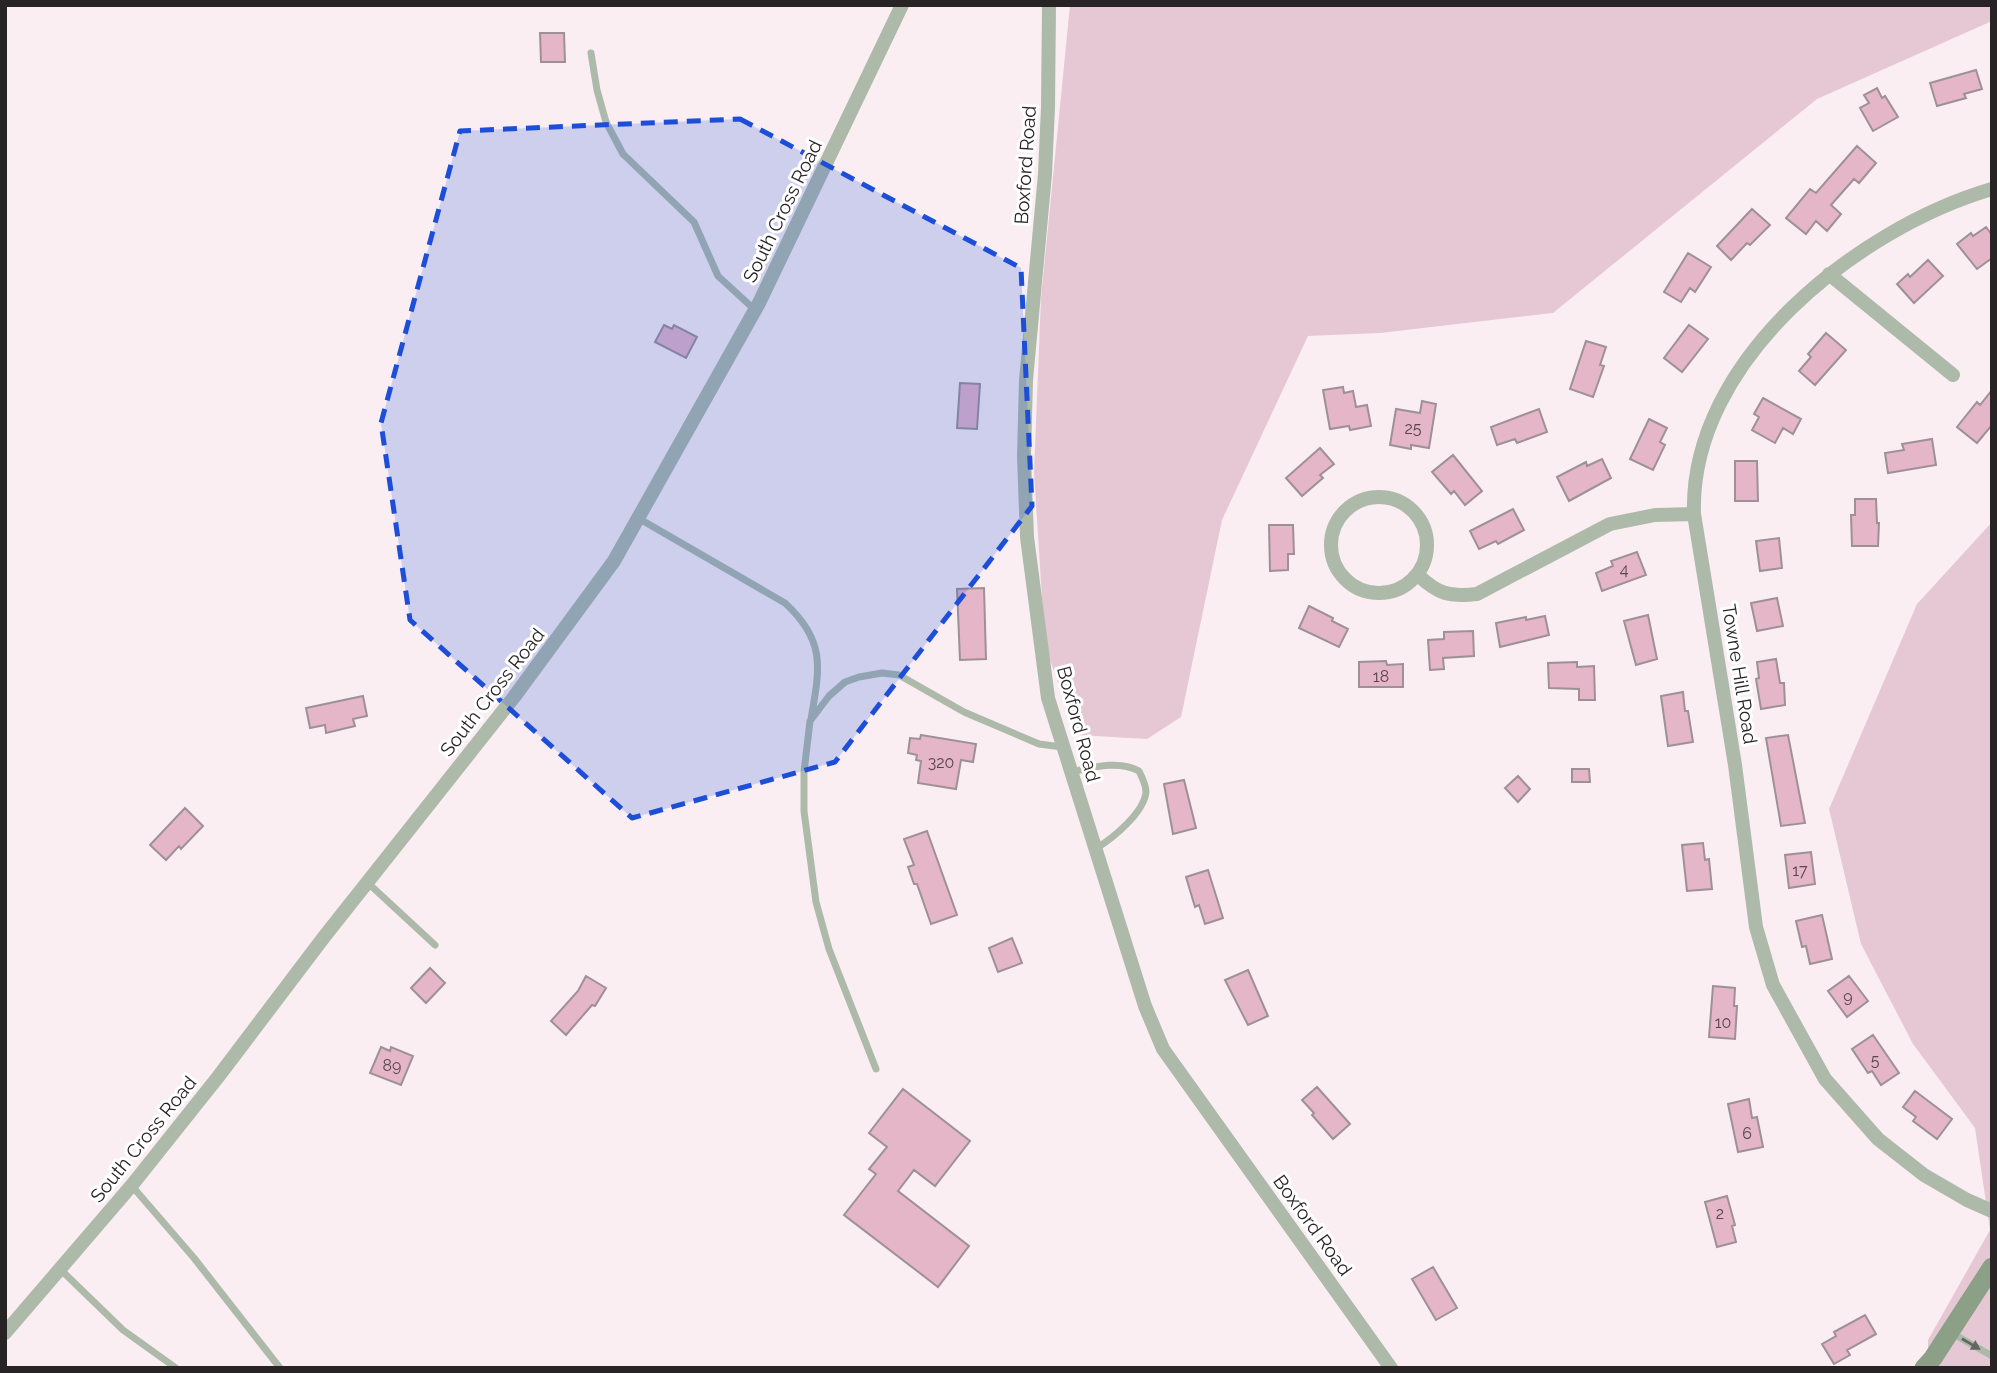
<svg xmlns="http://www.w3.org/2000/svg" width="1997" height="1373" font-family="Raleway,sans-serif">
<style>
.green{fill:#e6c8d4}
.building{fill:#e5b5c8;stroke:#9d9196;stroke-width:2}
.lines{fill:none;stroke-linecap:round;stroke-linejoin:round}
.lane{stroke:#adbaaa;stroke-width:7}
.street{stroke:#adbaaa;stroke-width:14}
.secondary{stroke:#8c9f87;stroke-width:19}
.oneway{fill:#646761}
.marked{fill:#1d4ed8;fill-opacity:0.2;stroke:#1d4ed8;stroke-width:5;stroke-dasharray:14 9;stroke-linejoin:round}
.labels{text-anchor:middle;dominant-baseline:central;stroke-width:6;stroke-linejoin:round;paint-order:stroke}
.number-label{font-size:16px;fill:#57484e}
.street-label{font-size:19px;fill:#282325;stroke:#fff}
</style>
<rect width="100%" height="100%" fill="#fbeef3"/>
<path class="green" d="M1070 5H1992V21L1817 99 1553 313 1380 333 1308 336 1222 520 1181 717 1147 739 1077 735 1045 646 1034 472 1041 298Z
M1992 522V1368H1928V1340L1990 1230 1975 1128 1913 1044 1861 944 1829 809 1917 604Z"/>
<path class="building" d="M540 33H564L565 62H541Z
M1976 70 1982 89 1964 94 1966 98 1937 106 1930 83Z
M1877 88 1882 98 1885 96 1898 117 1873 131 1860 108 1869 103 1864 95Z
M1857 146 1876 163 1859 183 1854 179 1831 205 1841 214 1827 231 1816 221 1806 234 1786 218 1810 189 1816 193Z
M1752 209 1770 225 1750 245 1747 243 1731 260 1717 246Z
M1986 227 1992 235V258L1977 269 1957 244 1971 233 1973 236Z
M1688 253 1711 267 1695 292 1690 288 1681 302 1664 292Z
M1928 260 1943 276 1914 303 1897 284 1908 274 1910 277Z
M664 325 672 329 674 325 697 337 686 358 655 342Z
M1689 325 1708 339 1682 372 1664 358Z
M1826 333 1846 350 1815 385 1799 371 1811 357 1808 354Z
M1586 341 1606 347 1600 365 1604 366 1593 397 1570 389Z
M960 383 980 384 977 429 957 428Z
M1343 387 1344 393 1353 391 1356 407 1367 405 1371 426 1350 430 1349 426 1330 429 1323 390Z
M1992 390V425L1977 443 1957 427 1977 402 1980 405Z
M1763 398 1801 419 1793 434 1783 428 1775 443 1752 430 1759 417 1754 414Z
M1422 401 1436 404 1429 448 1411 445V449L1390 445 1396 409 1420 413Z
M1539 409 1547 432 1517 443 1515 439 1497 445 1491 427Z
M1649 419 1667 428 1660 442 1665 445 1653 470 1630 459Z
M1932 439 1936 465 1888 473 1885 453 1904 450 1902 444Z
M1320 448 1334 464 1320 475 1323 478 1302 496 1286 478Z
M1453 455 1482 491 1465 505 1454 491 1451 494 1432 472Z
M1602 459 1611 478 1569 501 1557 477 1586 462 1587 466Z
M1735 461H1757L1758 501H1735Z
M1855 499H1876L1877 523H1879L1878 546H1852L1851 515H1855Z
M1513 509 1524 530 1498 544 1496 541 1479 549 1470 531Z
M1269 525H1293L1294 554H1288V570L1270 571Z
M1779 538 1782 568 1760 571 1756 541Z
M1637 552 1646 575 1602 591 1596 573 1613 566 1611 561Z
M984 588 986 659 960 660 957 589Z
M1777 598 1783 626 1757 631 1751 603Z
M1309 606 1333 618 1332 621 1348 629 1339 647 1299 628Z
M1648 615 1657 659 1636 665 1624 621Z
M1545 616 1549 635 1500 647 1496 623 1526 617V620Z
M1473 631 1474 656 1443 658 1444 669 1430 670 1428 640 1444 639V632Z
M1776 659 1780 683H1784L1785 705 1761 709 1756 679 1759 678 1757 662Z
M1386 661 1387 665 1403 664V687H1359V662Z
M1577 662V667L1594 666 1595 700H1579V689L1549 688 1548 663Z
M1683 692 1685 711H1688L1693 742 1668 746 1661 696Z
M363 696 367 716 353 719 355 726 326 733 325 725 310 728 306 708Z
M921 735 976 744 973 762 961 760 956 789 918 783 921 761 916 760 917 755 908 753 910 738 920 739Z
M1788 735 1805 823 1781 826 1766 738Z
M1572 769H1589L1590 782H1572Z
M1518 776 1530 789 1518 802 1505 788Z
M1184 780 1196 828 1173 834 1164 784Z
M185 808 203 826 181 849 179 846 166 860 150 845Z
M927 831 957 915 931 924 917 884H914L908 867 914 865 904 839Z
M1703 843 1705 860 1709 859 1712 889 1687 891 1682 845Z
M1811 852 1815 884 1789 888 1785 855Z
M1208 870 1223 918 1205 924 1199 905 1195 907 1186 877Z
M1822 915 1832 959 1810 964 1806 946 1802 947 1796 921Z
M1012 938 1022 963 998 972 989 948Z
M430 968 445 983 426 1003 411 988Z
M1248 970 1268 1016 1248 1025 1225 980Z
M586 976 606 988 595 1006 592 1005 566 1035 551 1021 578 991Z
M1849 976 1868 1001 1847 1017 1828 991Z
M1713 986 1735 988 1734 1006H1737L1735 1039 1709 1037Z
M1873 1035 1899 1073 1881 1085 1872 1071 1868 1073 1852 1049Z
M381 1047 390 1051 391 1047 413 1056 401 1085 370 1073Z
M1317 1087 1350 1124 1333 1139 1312 1115 1314 1113 1302 1100Z
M903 1089 970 1141 935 1186 914 1170 898 1191 969 1246 938 1287 844 1215 876 1174 869 1169 887 1147 869 1133Z
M1915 1091 1952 1119 1937 1139 1913 1121 1916 1117 1903 1107Z
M1749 1099 1752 1118 1757 1117 1763 1147 1738 1152 1728 1104Z
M1727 1196 1735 1225 1732 1226 1736 1242 1717 1247 1705 1202Z
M1433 1267 1457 1308 1436 1320 1412 1279Z
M1865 1315 1876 1334 1847 1350 1850 1355 1834 1364 1822 1344 1836 1336 1834 1332Z"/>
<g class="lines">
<path class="lane" d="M591 53 597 90 606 122 623 154 694 222 718 276 755 310
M638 518 785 603C826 641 820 667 811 719
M1071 772C1094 767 1118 760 1139 771 1142 777 1146 785 1146 792 1144 813 1112 839 1095 849
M368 883 435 945
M876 1069 829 949 816 902 804 811V772L810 721 829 696 845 682 859 677 882 673 899 675 964 712 1039 744 1062 747
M132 1186 194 1258 280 1368
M61 1270 123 1330 176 1368
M1950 1332 1992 1356"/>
<path class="street" d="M1049 5 1048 107 1045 174 1026 380 1024 456 1027 537 1048 698 1145 1006 1163 1049 1391 1368
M1992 189C1858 228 1689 361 1694 514L1735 765 1756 927 1773 985 1825 1079 1878 1139 1924 1175 1967 1200 1992 1211
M1829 274 1953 375
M1331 545a48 48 0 1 1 96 0a48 48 0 1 1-96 0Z
M1418 575C1438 594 1449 597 1477 594L1610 524 1655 515 1694 514
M5 1333 132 1185 218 1077 324 937 514 697 614 561 759 303 902 5"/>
<path class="secondary" d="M1924 1368 1933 1358 1992 1267"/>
</g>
<defs><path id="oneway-solid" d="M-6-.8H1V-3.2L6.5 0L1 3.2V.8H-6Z" transform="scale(1.75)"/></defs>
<use class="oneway" href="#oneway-solid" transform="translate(1971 1344) rotate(30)"/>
<path class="marked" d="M740 119 1021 268 1032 506 835 762 632 818 410 620 381 423 460 131Z"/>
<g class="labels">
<g class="number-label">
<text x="1413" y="428">25</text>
<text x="1624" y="569">4</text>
<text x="1381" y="676">18</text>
<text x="941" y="762">320</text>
<text x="1800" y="870">17</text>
<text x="1848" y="996">9</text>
<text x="1723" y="1022">10</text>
<text x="1875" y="1060">5</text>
<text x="392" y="1065">89</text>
<text x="1747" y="1133">6</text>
<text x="1720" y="1213">2</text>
</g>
<g class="street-label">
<text transform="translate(1025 165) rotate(-86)">Boxford Road</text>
<text transform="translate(782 211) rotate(-64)">South Cross Road</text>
<text transform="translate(1740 674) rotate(81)">Towne Hill Road</text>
<text transform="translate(492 692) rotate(-52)">South Cross Road</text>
<text transform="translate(1079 724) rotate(75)">Boxford Road</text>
<text transform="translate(143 1139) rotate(-51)">South Cross Road</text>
<text transform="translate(1313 1225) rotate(54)">Boxford Road</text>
</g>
</g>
<rect width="1997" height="1373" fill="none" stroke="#282325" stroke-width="14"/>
</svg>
